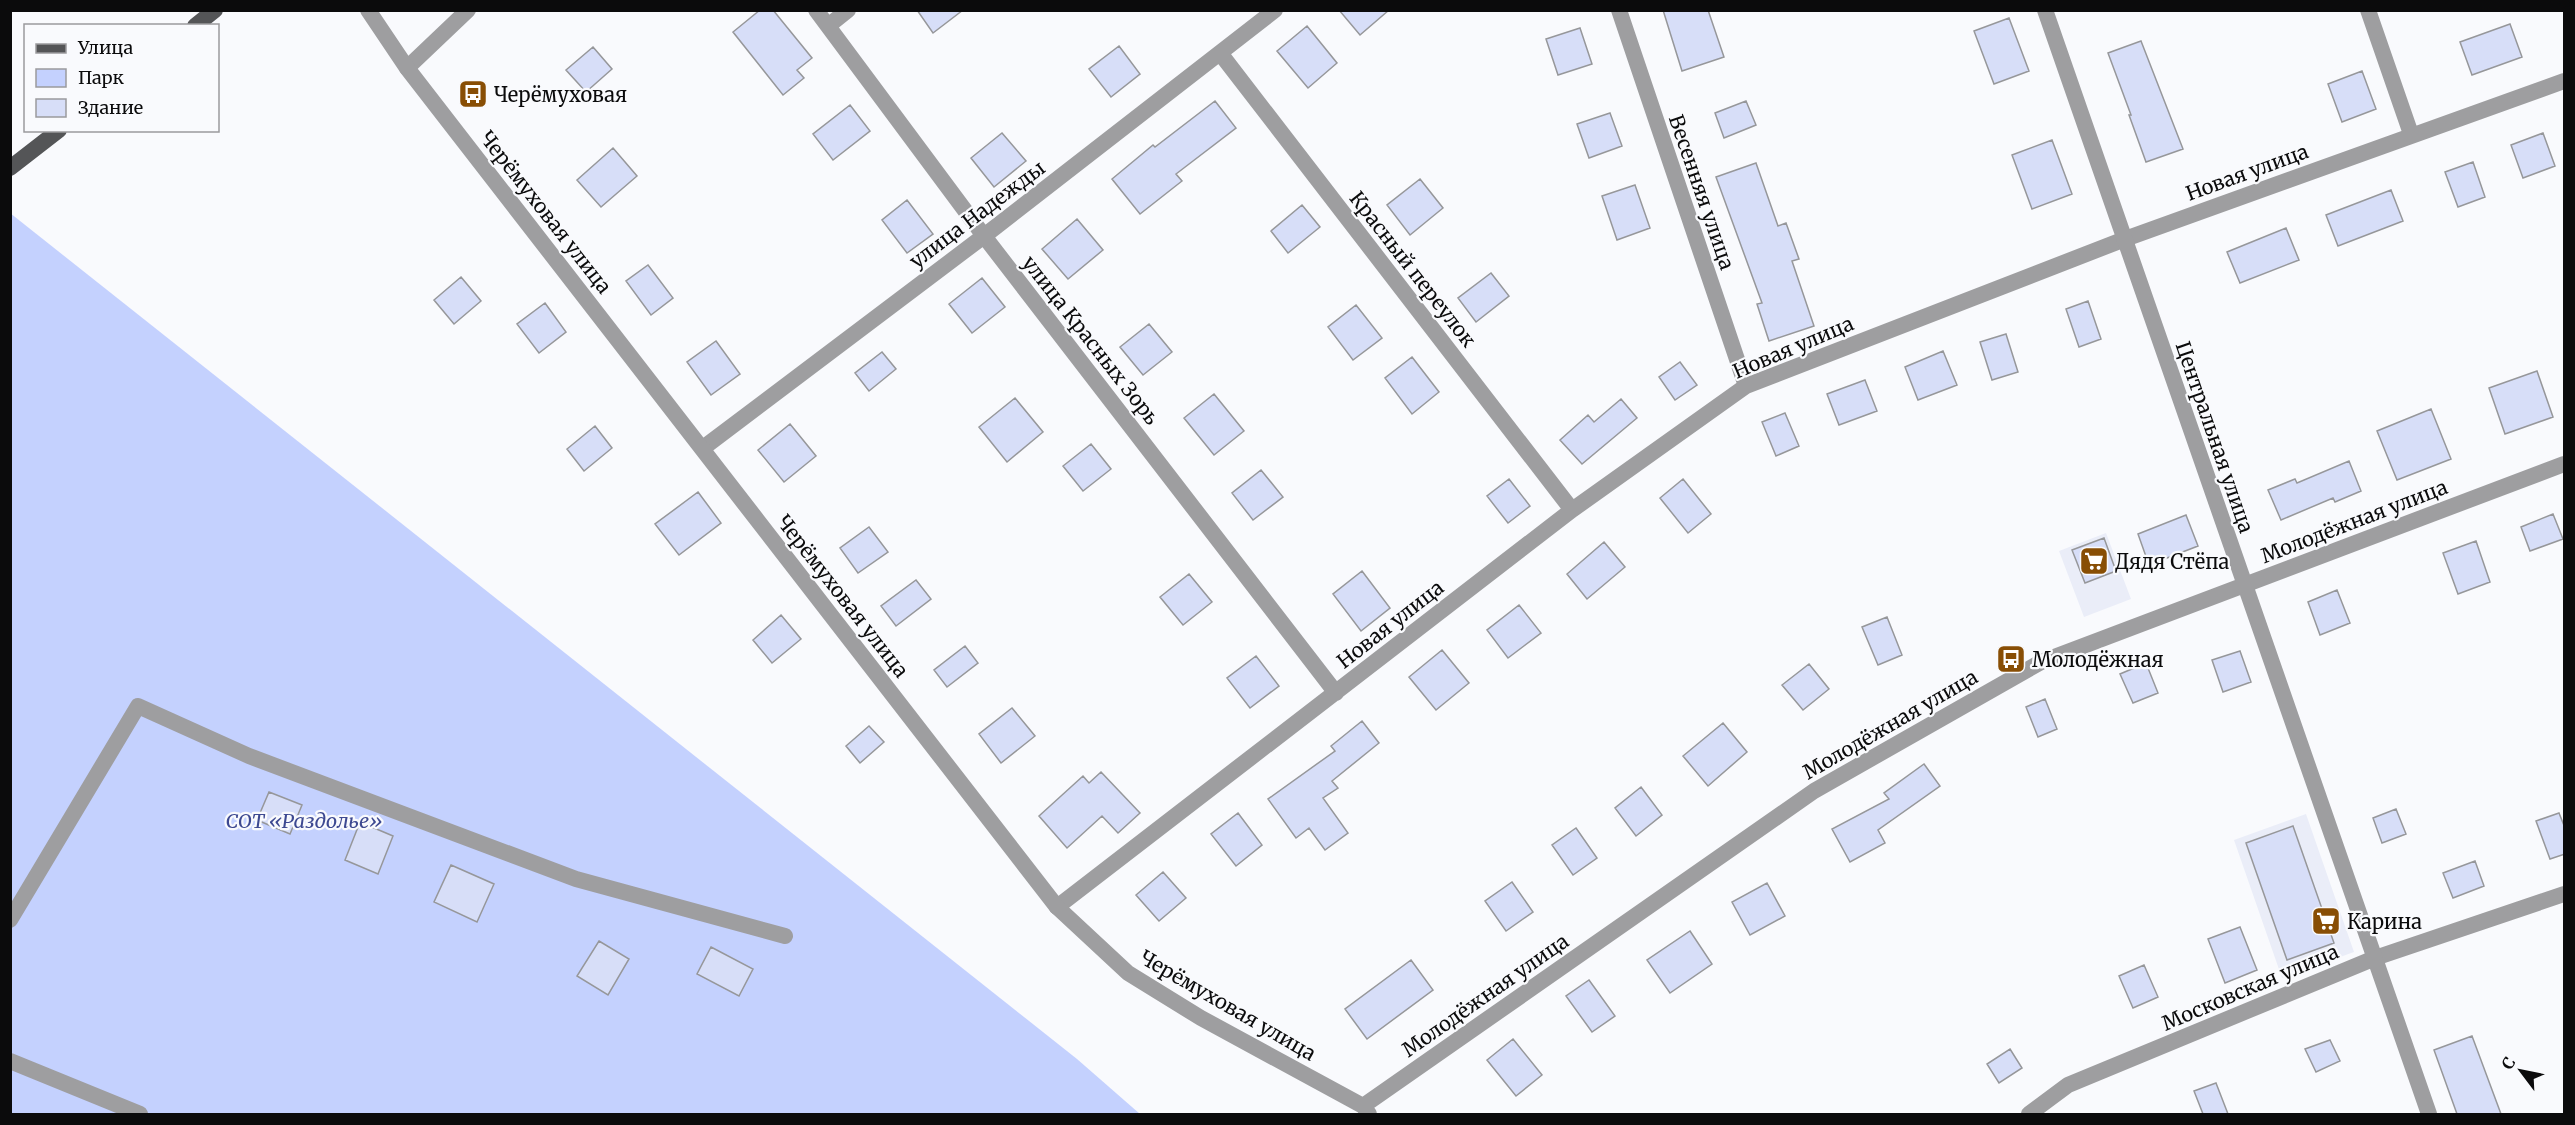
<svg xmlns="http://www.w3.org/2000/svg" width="2575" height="1125" font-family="Merriweather,serif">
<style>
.built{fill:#eaedf8}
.green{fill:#c4d1fe}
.building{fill:#d7def8;stroke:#96979a;stroke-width:1.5}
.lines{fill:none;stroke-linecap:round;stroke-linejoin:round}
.minor{stroke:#9e9ea0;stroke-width:16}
.tertiary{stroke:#9e9ea0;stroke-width:16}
.primary{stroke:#545557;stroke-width:16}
.labels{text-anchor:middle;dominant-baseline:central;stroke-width:4.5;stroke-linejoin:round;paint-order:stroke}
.poi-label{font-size:20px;fill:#0b0b0c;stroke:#f9fafd;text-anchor:start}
.street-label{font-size:20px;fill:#0b0b0c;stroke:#f9fafd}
.park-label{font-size:20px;font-style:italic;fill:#3d4991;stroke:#f9fafd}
</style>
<rect width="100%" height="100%" fill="#f9fafd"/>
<path class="built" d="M2106 533 2131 599 2084 617 2059 551Z
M2306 814 2354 952 2282 978 2234 840Z"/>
<path class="green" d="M10 213 1077 1059 1140 1114H11Z"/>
<path class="building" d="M760 10H773L812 58 797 70 804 78 783 95 733 32Z
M917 10H963L933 33Z
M1339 10H1389L1360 35Z
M1663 10H1708L1724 57 1682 71Z
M2009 18 2029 71 1994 84 1974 31Z
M2510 24 2522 57 2472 75 2460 42Z
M1307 26 1337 63 1308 88 1277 51Z
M1580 28 1592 64 1558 75 1546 39Z
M2141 41 2183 149 2146 162 2129 115H2131L2108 53Z
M1119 46 1140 74 1111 97 1089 69Z
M593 47 612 69 586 92 566 70Z
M2362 71 2376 109 2342 122 2328 84Z
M1215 101 1236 128 1176 174 1182 181 1140 214 1112 179 1153 145 1155 147Z
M1746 101 1756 125 1724 138 1715 113Z
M850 105 870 131 833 160 813 134Z
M1610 113 1622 146 1589 158 1577 124Z
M1002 133 1026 161 994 187 971 158Z
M2543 133 2555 166 2523 178 2511 145Z
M2052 140 2072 194 2032 209 2012 155Z
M613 148 637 176 601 207 577 180Z
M2473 162 2485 197 2458 207 2445 172Z
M1756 163 1778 226 1786 223 1799 259 1792 261 1814 326 1769 341 1757 304 1762 303 1716 177Z
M1420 179 1443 208 1410 235 1387 205Z
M1635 185 1650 228 1617 240 1602 196Z
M2391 190 2403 221 2338 246 2326 215Z
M907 200 933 234 907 253 882 220Z
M1302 205 1320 227 1288 253 1271 231Z
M1077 219 1103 250 1068 279 1042 249Z
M2286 228 2299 260 2240 283 2227 252Z
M648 265 673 298 651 315 626 281Z
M1491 273 1509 296 1476 322 1458 298Z
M461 277 481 301 454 324 434 300Z
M982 278 1005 307 972 333 949 304Z
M2088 301 2101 339 2079 347 2066 309Z
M545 303 566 332 539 353 517 324Z
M1356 305 1382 338 1353 360 1328 327Z
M1149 324 1172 352 1143 375 1120 347Z
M2006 334 2018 372 1992 380 1980 342Z
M716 341 740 374 711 395 687 362Z
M1943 351 1957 385 1918 400 1905 367Z
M882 352 896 369 869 391 855 373Z
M1412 357 1439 392 1412 414 1385 378Z
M1680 362 1697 385 1675 400 1659 377Z
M2537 371 2553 417 2505 434 2489 388Z
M1865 380 1877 411 1839 425 1827 394Z
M1214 394 1244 431 1214 455 1184 418Z
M1015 398 1043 432 1007 462 979 427Z
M1621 399 1637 418 1582 464 1560 440 1588 415 1594 422Z
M2431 409 2451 459 2397 480 2377 431Z
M1785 413 1799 446 1776 456 1762 422Z
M790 424 816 456 784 482 758 450Z
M595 426 612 448 584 471 567 449Z
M1091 444 1111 469 1083 491 1063 466Z
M2349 461 2361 491 2335 502 2333 498 2281 520 2268 490 2295 479 2297 483Z
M1261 470 1283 497 1253 520 1232 493Z
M1509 479 1530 506 1508 523 1487 496Z
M1683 479 1711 514 1688 533 1660 498Z
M698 492 721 523 679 555 655 524Z
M2553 514 2563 539 2530 551 2521 527Z
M2186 515 2198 546 2149 565 2138 534Z
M869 527 888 552 858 573 840 548Z
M2104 538 2116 571 2085 583 2072 550Z
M2476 541 2490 582 2458 594 2443 553Z
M1604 542 1625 567 1587 599 1567 574Z
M1362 571 1390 608 1361 631 1333 594Z
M1189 574 1212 602 1183 625 1160 597Z
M916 580 931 599 896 626 881 606Z
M2337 590 2350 623 2320 635 2308 602Z
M1519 605 1541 633 1508 658 1487 630Z
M781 615 801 639 772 663 753 640Z
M1887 617 1902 655 1878 665 1862 627Z
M965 646 978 663 947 687 934 670Z
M1442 650 1469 683 1436 710 1409 677Z
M2240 651 2251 682 2223 692 2212 660Z
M1256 656 1279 686 1250 708 1227 678Z
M2146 663 2158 693 2133 703 2120 674Z
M1809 664 1829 689 1803 710 1782 685Z
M2045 699 2057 729 2038 737 2026 707Z
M1012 708 1035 736 1001 763 979 734Z
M1362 721 1379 743 1332 781 1338 788 1323 798 1348 833 1325 850 1309 828 1296 838 1268 799 1335 751 1331 746Z
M1723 723 1747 752 1708 786 1683 756Z
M869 726 884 742 860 763 846 746Z
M1924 764 1940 786 1878 830 1885 843 1850 862 1832 829 1889 799 1884 793Z
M1101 772 1140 813 1118 833 1102 816 1067 848 1039 816 1083 776 1089 783Z
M1641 787 1662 815 1636 836 1615 808Z
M269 792 302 805 290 834 257 820Z
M2396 809 2406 834 2382 843 2373 818Z
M1238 813 1262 845 1236 866 1211 834Z
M2559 813 2565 828V854L2550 859 2536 821Z
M360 822 393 836 378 874 345 860Z
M2293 826 2334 943 2287 960 2246 843Z
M1576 828 1597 858 1573 875 1552 845Z
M2475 861 2484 886 2453 898 2443 873Z
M451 865 494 884 477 922 434 902Z
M1163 872 1186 898 1159 921 1136 895Z
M1512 882 1533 912 1506 931 1485 901Z
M1767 883 1785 916 1750 935 1732 902Z
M2240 927 2257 970 2225 983 2208 939Z
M1690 931 1712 964 1670 993 1647 960Z
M599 941 629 959 608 995 577 976Z
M711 947 753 969 739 996 697 974Z
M1411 960 1433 990 1367 1039 1345 1009Z
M2144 965 2158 997 2133 1008 2119 976Z
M1589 980 1615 1016 1592 1032 1566 996Z
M2472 1036 2501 1114H2457L2434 1050Z
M1513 1039 1542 1075 1516 1096 1487 1060Z
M2330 1040 2340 1061 2316 1072 2305 1049Z
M2010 1049 2022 1068 1999 1083 1987 1064Z
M2216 1083 2228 1114H2203L2194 1091Z"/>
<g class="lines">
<path class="minor" d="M816 10 984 236 1336 693
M1619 10 1746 386
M2368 10 2411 134
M828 26 848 10
M1220 53 1572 510
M407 68 468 10
M703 448 984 236 1275 10
M1057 907 1572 510 1746 386 2125 239 2564 81
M10 920 138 706 249 756 576 879 785 936
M10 1061 140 1114
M2029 1114 2068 1085 2375 958 2564 894"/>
<path class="tertiary" d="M368 10 407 68 1057 907 1128 973 1201 1018 1363 1106 1369 1114
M2045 10 2429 1114
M1363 1106 1814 791 2041 662 2564 464"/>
<path class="primary" d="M195 26 215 10
M10 168 59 130"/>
</g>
<defs>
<g id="bus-square" transform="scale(1.5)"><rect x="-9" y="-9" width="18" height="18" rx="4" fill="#884e05" stroke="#f9fafd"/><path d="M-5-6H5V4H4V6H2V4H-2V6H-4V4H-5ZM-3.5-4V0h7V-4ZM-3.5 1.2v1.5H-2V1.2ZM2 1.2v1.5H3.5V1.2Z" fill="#fff"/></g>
<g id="supermarket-square" transform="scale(1.5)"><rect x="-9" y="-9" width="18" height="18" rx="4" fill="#884e05" stroke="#f9fafd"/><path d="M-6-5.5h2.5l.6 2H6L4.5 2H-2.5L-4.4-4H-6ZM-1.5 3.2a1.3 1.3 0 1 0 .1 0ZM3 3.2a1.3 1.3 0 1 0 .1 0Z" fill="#fff"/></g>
</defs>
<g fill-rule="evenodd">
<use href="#bus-square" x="473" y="94"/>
<use href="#supermarket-square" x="2094" y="561"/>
<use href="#bus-square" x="2011" y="659"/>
<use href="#supermarket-square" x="2326" y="921"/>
</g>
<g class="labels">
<g class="poi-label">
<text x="494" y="94">Черёмуховая</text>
<text x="2115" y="561">Дядя Стёпа</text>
<text x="2032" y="659">Молодёжная</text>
<text x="2347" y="921">Карина</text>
</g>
<g class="street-label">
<text transform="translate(2247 172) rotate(-20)">Новая улица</text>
<text transform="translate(1702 192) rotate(71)">Весенняя улица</text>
<text transform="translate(546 212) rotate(52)">Черёмуховая улица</text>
<text transform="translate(977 214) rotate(-37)">улица Надежды</text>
<text transform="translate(1413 269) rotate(52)">Красный переулок</text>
<text transform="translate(1091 340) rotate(52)">улица Красных Зорь</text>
<text transform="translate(1793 347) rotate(-23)">Новая улица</text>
<text transform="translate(2215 437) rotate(71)">Центральная улица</text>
<text transform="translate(2354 521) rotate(-21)">Молодёжная улица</text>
<text transform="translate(843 596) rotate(52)">Черёмуховая улица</text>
<text transform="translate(1390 624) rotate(-38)">Новая улица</text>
<text transform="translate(1890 724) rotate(-30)">Молодёжная улица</text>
<text transform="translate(2250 987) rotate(-23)">Московская улица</text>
<text transform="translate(1485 995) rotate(-35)">Молодёжная улица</text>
<text transform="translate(1228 1005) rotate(30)">Черёмуховая улица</text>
</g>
<g class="park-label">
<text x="304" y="820">СОТ «Раздолье»</text>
</g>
</g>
<rect width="2575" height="1125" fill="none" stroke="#0b0b0c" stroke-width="24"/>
<rect x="24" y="24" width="195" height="108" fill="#f9fafd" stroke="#9a9a9d" stroke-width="1.5"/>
<rect x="36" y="44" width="30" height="9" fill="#545557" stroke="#9a9a9d" stroke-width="1.5"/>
<text x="78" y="54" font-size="18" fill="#0b0b0c">Улица</text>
<rect x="36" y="69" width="30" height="18" fill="#c4d1fe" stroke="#9a9a9d" stroke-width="1.5"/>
<text x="78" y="84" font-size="18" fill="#0b0b0c">Парк</text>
<rect x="36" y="99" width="30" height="18" fill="#d7def8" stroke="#9a9a9d" stroke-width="1.5"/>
<text x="78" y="114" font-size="18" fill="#0b0b0c">Здание</text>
<g transform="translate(2521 1071) rotate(302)" stroke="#f9fafd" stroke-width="4.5" paint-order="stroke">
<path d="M0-4.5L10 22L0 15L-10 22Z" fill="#0b0b0c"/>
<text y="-9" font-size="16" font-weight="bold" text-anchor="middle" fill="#0b0b0c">С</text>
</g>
</svg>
